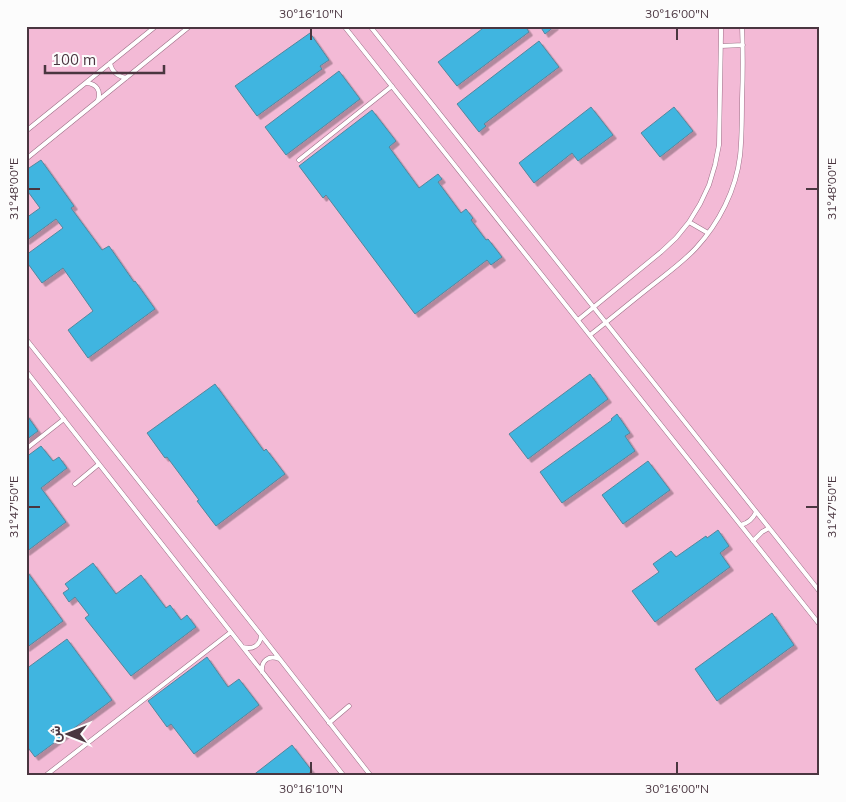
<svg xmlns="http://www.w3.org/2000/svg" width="846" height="802" font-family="Mulish,Vazirmatn,sans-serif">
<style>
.built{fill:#f3bad6}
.building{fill:#41b5e0;stroke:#53879d;filter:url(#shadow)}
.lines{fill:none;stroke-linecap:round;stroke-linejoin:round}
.service-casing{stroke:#9d7087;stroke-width:5}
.service{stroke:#fff;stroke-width:4}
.ticks{fill:none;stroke:#4a3640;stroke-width:2}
.neatline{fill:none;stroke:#4a3640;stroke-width:2}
.ticks-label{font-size:12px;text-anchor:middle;fill:#4a3640}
</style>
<defs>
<filter id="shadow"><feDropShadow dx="3.5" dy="3.5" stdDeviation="0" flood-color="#0004"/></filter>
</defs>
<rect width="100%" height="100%" fill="#fdcae3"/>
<path class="built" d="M26 26H820V776H26Z"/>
<path class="building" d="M486 26H525L529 32 457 86 438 62Z
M540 26H555L545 34Z
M310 33 329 60 320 66 322 69 257 116 235 86Z
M539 41 559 67 484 124 486 126 479 132 457 104Z
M339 71 360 99 286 155 265 127Z
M591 107 613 135 578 161 572 153 534 183 519 163Z
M674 107 693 131 660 157 641 133Z
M372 110 396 141 389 147 419 188 438 174 442 179 438 182 461 213 466 209 473 218 471 220 486 240 488 239 502 257 491 265 487 260 415 314 326 195 323 198 299 166Z
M41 160 74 206 71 208 102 250 109 246 134 282 135 281 155 309 88 358 68 330 93 311 63 268 42 283 26 261V255L63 228 56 219 26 241V218L40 208 26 189V170Z
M590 374 608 399 528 459 509 434Z
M215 384 264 451 266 449 285 474 216 526 197 501 199 500 167 457 165 458 147 433Z
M26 414 38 431 26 440Z
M617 414 630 433 625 436 635 451 562 503 540 472 612 420 611 419Z
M41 446 53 461 59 457 67 468 41 488 66 522 26 552V457Z
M648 461 670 490 623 524 602 495Z
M718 530 729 546 720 553 730 567 655 622 632 591 659 572 653 564 671 551 676 557 706 536 707 538Z
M93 563 116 594 141 575 166 608 170 605 181 620 187 615 196 627 131 676 85 618 89 615 75 597 69 602 63 593 69 589 65 584Z
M26 570 63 621 26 648Z
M772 613 794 645 717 701 695 669Z
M67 639 112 700 35 757 26 745V669Z
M207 657 228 687 239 679 259 705 194 754 171 724 167 727 148 701Z
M292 745 312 771 305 776H252Z"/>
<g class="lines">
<g class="service-casing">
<path id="service" d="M344 26 820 625
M370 26 820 592
M721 46 743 45
M110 63C112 72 117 76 126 78
M87 83C97 84 101 91 98 100
M26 131 156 26
M26 159 190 26
M299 160 392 86
M689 222 708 233
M26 296V295
M578 320 661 252 676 238 689 222 700 204 709 185 715 165 719 145 721 35V26
M590 335C612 318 633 300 655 283 669 272 684 261 696 248 719 223 736 190 740 156 742 137 742 118 742 99 743 75 743 50 742 26
M26 339 261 635 371 776
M26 371 344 776
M26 449 64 419
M75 484 99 464
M741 525C748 523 753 519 756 512
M753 541 762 532 769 528
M243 647C252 650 260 646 261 636
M262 672C261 660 269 655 279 659
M329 723 349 706
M45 776 231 632"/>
</g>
<use href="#service" class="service"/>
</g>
<path class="ticks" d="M311 28V40M677 28V40M28 189H40M806 189H818M28 507H40M806 507H818M311 762V774M677 762V774"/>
<rect width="846" height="802" fill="none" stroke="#fcfcfc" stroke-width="55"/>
<g transform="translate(68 734) rotate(270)" stroke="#fcfcfc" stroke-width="4" paint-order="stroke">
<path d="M0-4L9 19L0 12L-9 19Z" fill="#4a3640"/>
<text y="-8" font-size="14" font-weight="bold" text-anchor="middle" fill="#4a3640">ش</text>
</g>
<path d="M45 65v8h119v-8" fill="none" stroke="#4a3640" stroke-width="2.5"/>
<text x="52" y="65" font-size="15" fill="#4a3640" stroke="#fcfcfc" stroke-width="4" paint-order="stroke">100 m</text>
<rect x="28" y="28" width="790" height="746" class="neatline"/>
<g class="ticks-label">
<text x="311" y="18">30°16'10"N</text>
<text x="677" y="18">30°16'00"N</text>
<text transform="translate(832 189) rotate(-90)" y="4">31°48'00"E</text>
<text transform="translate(14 189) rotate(-90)" y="4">31°48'00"E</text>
<text transform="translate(832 507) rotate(-90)" y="4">31°47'50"E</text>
<text transform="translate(14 507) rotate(-90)" y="4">31°47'50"E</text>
<text x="311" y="793">30°16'10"N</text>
<text x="677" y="793">30°16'00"N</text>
</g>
</svg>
